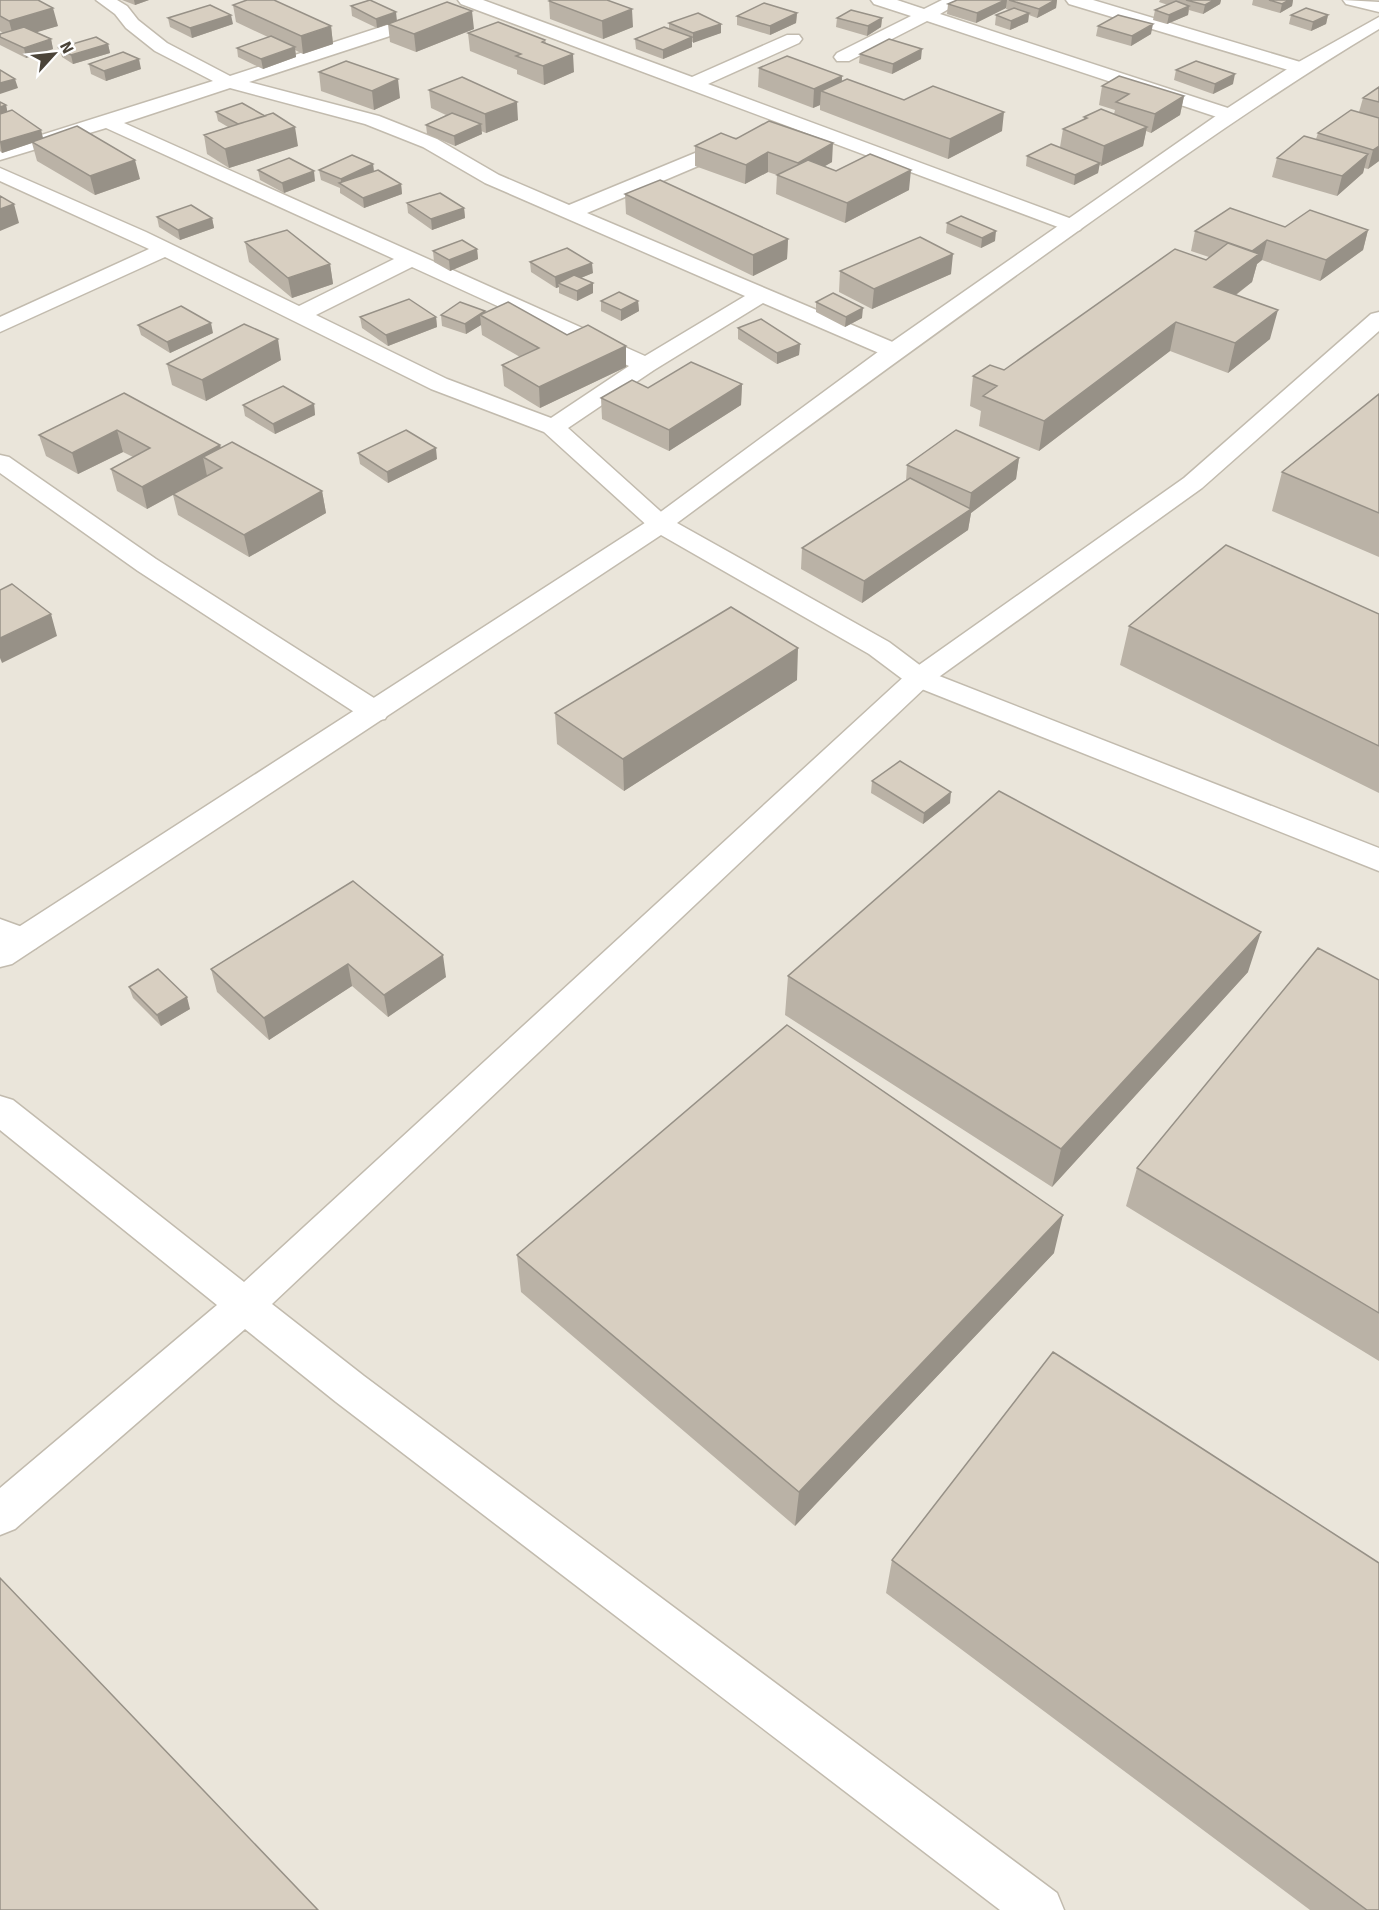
<svg xmlns="http://www.w3.org/2000/svg" width="1379" height="1910" font-family="Signika,sans-serif">
<style>
.residential{fill:#eae5da}
.lines{fill:none;stroke-linecap:round;stroke-linejoin:round}
.service-casing{stroke:#c2bbae;stroke-width:3}
.minor-casing{stroke:#c2bbae;stroke-width:3}
.service{fill:#fff;fill-rule:evenodd}
.minor{fill:#fff;fill-rule:evenodd}
.wall{fill:#bab2a6}
.shaded-wall{fill:#979187}
.building{fill:#d8cfc1;stroke:#979187;stroke-width:1.5}
</style>
<rect width="100%" height="100%" fill="#f6f3ec"/>
<path class="residential" d="M0 0H1379V1910H0Z"/>
<g class="lines">
<g class="service-casing">
<path id="service" d="M96 0H117L127 6 138 20 167 43 230 76 427 12H439L442 16 439 20 249 82 379 116 437 139 499 175 569 205 729 139H743L746 143 743 147 587 213 902 346 905 351 902 356 894 358 886 356 763 303 654 370 568 428 669 519 673 524 669 529 660 532 651 529 544 432 431 389 165 257 0 332V317L149 249 0 181V168L146 232 299 306 394 259 106 128 0 160V148L213 81 155 51 126 28 115 14ZM230 88 365 124 423 147 485 183 745 296 645 356 124 123ZM412 267 629 366 551 418 447 379 316 315Z
M458 0H483L692 77 787 35H799L802 39 799 43 708 84 1080 222 1083 226 1080 230 1073 232 1066 230 461 4Z
M871 0H897L924 9 942 0H964L940 14 1237 111 1239 115 1237 119H1223L927 21 849 61H837L834 57 837 53 911 16 874 4Z
M1066 0H1093L1307 64 1310 68 1307 72H1295L1069 4Z
M1379 312V331L1202 488 929 684 272 1304 364 1376 1057 1893 1064 1910H1000L336 1402 245 1329 15 1529 0 1535V1488L217 1305 0 1130V1096L13 1100 244 1282 909 672 1184 478 1371 314Z
M0 455 9 457 156 559 385 705 389 712 385 719 375 721 365 719 138 571 0 473Z
M0 919 36 932 40 940 36 948 24 952 0 944Z"/>
</g>
<g class="minor-casing">
<path id="minor" d="M1343 0 1379 2V12L1346 4Z
M1379 17V29C1277 90 1181 158 1085 226 948 324 812 423 677 523L889 642 929 672 1379 848V871L909 684 869 654 661 535 12 964 0 967V939L651 519 886 346 1223 111 1295 64Z"/>
</g>
<use href="#service" class="service"/>
<use href="#minor" class="minor"/>
</g>
<path class="wall" d="M0 0 58 26 36 32 51 39 53 49 26 58 0 45V34L3 33 0 31Z
M122 0H149L135 5Z
M957 0H1007L1006 8 976 23 947 14 948 4Z
M1007 0H1057L1056 8 1037 18 1029 15 1028 22 1010 30 995 25 996 15 1009 10 1006 9Z
M1160 0H1221L1220 4 1203 14 1189 10 1188 15 1167 24 1153 20 1155 10 1168 5 1159 2Z
M1253 0H1293L1292 6 1280 13 1252 5Z
M549 1 633 27 603 39 550 19Z
M233 5 331 26 333 44 303 54 295 50 296 57 263 69 238 57 237 48 268 37 236 22Z
M351 6 397 21 474 29 416 52 390 42 388 24 377 28 352 16Z
M797 13 796 23 770 35 737 25V16Z
M1291 15H1328L1326 24 1311 31 1289 24Z
M168 18 233 24 192 38 170 27Z
M837 18H882L881 27 867 36 836 27Z
M669 23 721 24V33L692 42V47L663 59 636 49 635 39 669 29Z
M1098 26 1151 34 1131 46 1096 36Z
M468 33 545 40 546 43 574 72 544 85 517 74V70L470 51Z
M108 44 110 53 73 64 62 57 59 48Z
M860 54 921 59 892 74 859 63Z
M89 64 141 69 106 81 91 74Z
M759 68 842 76V81L904 100 1002 131 948 159 820 110V105L813 108 758 87Z
M1176 70 1233 84 1213 94 1174 80Z
M319 72 400 98 374 110 321 91Z
M1102 86 1184 96 1180 115 1151 133 1146 131 1143 146 1101 166 1099 165 1098 173 1074 185 1026 166 1027 156 1060 147 1063 129 1084 120V117L1114 114 1115 110 1099 105Z
M1379 87V161L1368 169 1364 168 1363 173 1337 196 1272 177 1277 158 1316 139 1318 133 1359 112 1363 98Z
M429 90 518 120 486 133 481 131 482 134 455 146 427 134 426 125 446 115 431 108Z
M0 102 6 105 7 111 41 130 43 138 140 179 95 195 37 161 32 143 2 153 0 151Z
M216 112 265 116 298 146 229 168 207 154 204 135 228 127 218 121Z
M736 139 832 162 825 166 836 171 909 190 845 223 776 194 777 175 768 172 745 184 695 166V146Z
M373 164 374 171 401 184 402 194 364 208 340 193V188L321 180 319 170Z
M258 170 315 181 284 193 260 180Z
M625 194 788 239 787 259 753 276 626 214Z
M407 203 464 208 465 218 432 230 408 213Z
M157 217 212 218 214 228 180 240 159 227Z
M947 223 995 241 981 248 946 233Z
M1285 227 1368 230 1363 250 1320 281 1262 260 1257 264 1252 282 1236 295 1270 339 1228 373 1170 351 1039 451 979 426 981 411 970 406 973 376 1004 370 1206 260 1209 257 1191 251 1195 231Z
M245 242 330 264 333 284 292 298 249 262Z
M477 249 478 259 450 271 434 262 433 251Z
M530 262 593 273 581 278 593 283V293L577 301 559 293V287L556 288 531 272Z
M840 271 951 274 872 309 839 292Z
M601 301H638L639 311 621 321 601 311Z
M816 302 862 318 845 327 816 312Z
M485 313 567 335 626 346V367L540 408 504 386 502 365 520 357 482 335 481 325 466 334 442 326 441 315Z
M360 317H436L437 327 388 346 362 328Z
M138 325 213 333 170 353 141 335Z
M738 328 800 344 799 355 777 364 738 339Z
M281 360 206 401 172 385 167 364Z
M742 384 741 405 669 451 602 419 601 398 648 388Z
M124 393 220 445 221 448 322 491 326 513 249 557 178 515 173 495 147 509 117 491 111 469 133 457 123 452 78 474 46 456 39 435Z
M1379 394V557L1272 511 1282 472Z
M314 404 315 415 275 434 245 416 243 405Z
M358 453 437 459 388 483 360 464Z
M1019 458 1016 479 971 513 968 530 862 603 801 569 802 548 906 481 907 465Z
M1379 614V793L1120 665 1129 626Z
M797 680 624 791 557 744 555 713Z
M872 781 950 803 923 824 871 793Z
M353 881 446 977 388 1017 352 986 269 1040 217 992 211 969Z
M1248 972 1052 1187 785 1015 788 976Z
M1379 980V1361L1126 1206 1137 1168Z
M129 987 190 1009 161 1026 133 998Z
M1054 1253 795 1526 521 1292 517 1255Z
M892 1560 1379 1910H1310L886 1593Z"/>
<path class="shaded-wall" d="M134 0H149L135 5Z
M1005 0H1007L1006 8 976 23 977 13Z
M1055 0H1057L1056 8 1037 18 1039 9Z
M1214 0H1221L1220 4 1203 14 1205 5Z
M1289 0H1293L1292 6 1280 13 1282 4Z
M1189 6 1188 15 1167 24 1169 15Z
M53 8 58 26 14 39 9 21Z
M632 9 633 27 603 39 602 21Z
M472 11 474 29 416 52 414 34Z
M396 12 397 21 377 28 376 19Z
M797 13 796 23 770 35V26Z
M1029 13 1028 22 1010 30 1011 21Z
M231 15 233 24 192 38 190 28Z
M1328 15 1326 24 1311 31 1313 22Z
M882 18 881 27 867 36 868 26Z
M721 24V33L693 43V33Z
M1153 24 1151 34 1131 46 1132 36Z
M331 26 333 44 303 54 301 36Z
M692 37V47L663 59V50Z
M51 39 53 49 26 58 24 48Z
M108 44 110 53 73 64 71 55Z
M295 47 296 57 263 69 261 59Z
M922 49 921 59 892 74 893 64Z
M573 54 574 72 544 85 543 66Z
M139 59 141 69 106 81 104 71Z
M1235 74 1233 84 1213 94 1215 84Z
M842 76 841 95 821 91 820 105 813 108 814 89Z
M15 79 18 88 0 94V83Z
M398 79 400 98 374 110 372 91Z
M1184 96 1180 115 1151 133 1155 114Z
M517 102 518 120 486 133 485 114Z
M6 105 8 115 0 118V107Z
M1004 112 1002 131 948 159 950 139Z
M481 124 482 134 455 146 454 136Z
M295 127 298 146 229 168 225 149Z
M1147 127 1143 146 1101 166 1104 146Z
M41 130 43 139 32 142V143L2 153 0 142Z
M833 143 832 162 797 182 798 163Z
M1379 146V161L1368 169 1373 150Z
M768 152V172L745 184 746 165Z
M1368 154 1363 173 1337 196 1342 176Z
M135 160 140 179 95 195 90 176Z
M1100 163 1098 173 1074 185 1075 175Z
M373 164 374 174 341 185V179Z
M911 170 909 190 845 223 847 203Z
M314 171 315 181 284 193 282 183Z
M401 184 402 194 364 208 363 198Z
M14 204 19 223 0 231V209Z
M464 208 465 218 432 230 431 219Z
M212 218 214 228 180 240 178 230Z
M1368 230 1363 250 1320 281 1326 260Z
M996 231 995 241 981 248 982 238Z
M788 239 787 259 753 276V255Z
M1267 240 1262 260 1257 264 1252 282 1208 316 1214 287 1252 251Z
M477 249 478 259 450 271 449 260Z
M953 254 951 274 872 309 874 289Z
M592 263 593 273 563 285 558 283 559 287 556 288 555 277Z
M330 264 333 284 292 298 288 278Z
M593 283V293L577 301V291Z
M638 301 639 311 621 321V310Z
M863 308 862 318 845 327 846 317Z
M1278 310 1270 339 1228 373 1235 343Z
M485 311 486 318 480 315 481 325 466 334 465 324Z
M436 317 437 327 388 346 386 335Z
M1176 322 1170 351 1039 451 1044 421Z
M211 323 213 333 170 353 167 342Z
M278 339 281 360 206 401 202 380Z
M800 344 799 355 777 364V353Z
M626 346V367L540 408 539 387Z
M742 384 741 405 669 451V430Z
M314 404 315 415 275 434 273 424Z
M117 430 123 452 78 474 72 453Z
M220 445 225 467 203 457 207 476 147 509 142 487Z
M436 448 437 459 388 483 387 472Z
M1019 458 1016 479 971 513 968 530 862 603 864 581 969 510 971 493Z
M322 491 326 513 249 557 244 535Z
M51 614 57 636 2 663 0 658V638Z
M798 648 797 680 624 791 623 759Z
M951 792 950 803 923 824 924 813Z
M1261 932 1248 972 1052 1187 1061 1149Z
M443 955 446 977 388 1017 384 995Z
M348 964 352 986 269 1040 264 1018Z
M187 997 190 1009 161 1026 157 1015Z
M1063 1215 1054 1253 795 1526 799 1492Z"/>
<path class="building" d="M0 0H38L53 8 9 21 0 16Z
M247 0H274L331 26 301 36 233 5Z
M370 0 396 12 376 19 351 6Z
M551 0H607L632 9 602 21 549 1Z
M957 0H1005L977 13 948 4Z
M1009 0H1055L1039 9Z
M1186 0H1214L1205 5Z
M1269 0H1289L1282 4Z
M1176 1 1189 6 1169 15 1155 10Z
M447 2 472 11 414 34 388 24Z
M764 3 797 13 770 26 737 16Z
M210 5 231 15 190 28 168 18Z
M1014 8 1029 13 1011 21 996 15Z
M1306 8 1328 15 1313 22 1291 15Z
M851 10 882 18 868 26 837 18Z
M698 13 721 24 693 33 669 23Z
M1118 15 1153 24 1132 36 1098 26Z
M498 22 545 40 542 42 573 54 543 66 516 56 521 54 468 33Z
M24 27 51 39 24 48 0 37V34Z
M664 27 692 37 663 50 635 39Z
M271 36 295 47 261 59 237 48Z
M96 37 108 44 71 55 59 48Z
M889 39 922 49 893 64 860 54Z
M123 52 139 59 104 71 89 64Z
M787 56 842 76 814 89 759 68Z
M346 61 398 79 372 91 319 72Z
M1196 61 1235 74 1215 84 1176 70Z
M0 70 15 79 0 83Z
M1119 76 1184 96 1155 114 1116 102 1129 94 1102 86Z
M462 77 517 102 485 114 429 90Z
M847 79 904 100 933 86 1004 112 950 139 821 91Z
M1379 87V102L1363 98Z
M0 102 6 105 0 107Z
M242 103 265 116 238 124 216 112Z
M1101 109 1147 127 1104 146 1063 129 1087 118 1084 117Z
M12 110 41 130 0 142V114Z
M1351 110 1379 118V146L1373 150 1318 133Z
M273 113 295 127 225 149 204 135Z
M452 113 481 124 454 136 426 125Z
M769 121 833 143 798 163 768 152 746 165 695 146 721 133 736 139Z
M77 126 135 160 90 176 32 142Z
M1304 136 1368 154 1342 176 1277 158Z
M1051 144 1100 163 1075 175 1027 156Z
M870 154 911 170 847 203 777 175 808 160 836 171Z
M352 155 373 164 341 179 319 170Z
M289 158 314 171 282 183 258 170Z
M378 170 401 184 363 198 339 183Z
M660 180 788 239 753 255 625 194Z
M440 193 464 208 431 219 407 203Z
M0 196 14 204 0 209Z
M191 205 212 218 178 230 157 217Z
M1230 208 1285 227 1310 210 1368 230 1326 260 1267 240 1252 251 1195 231Z
M961 216 996 231 982 238 947 223Z
M287 230 330 264 288 278 245 242Z
M920 237 953 254 874 289 840 271Z
M462 240 477 249 449 260 433 251Z
M1228 243 1259 254 1214 287 1278 310 1235 343 1176 322 1044 421 983 396 997 386 973 376 990 365 1004 370 1175 249 1206 260Z
M567 248 592 263 555 277 530 262Z
M574 275 593 283 577 291 558 283Z
M619 292 638 301 621 310 601 301Z
M833 293 863 308 846 317 816 302Z
M409 299 436 317 386 335 360 317Z
M460 302 485 311 465 324 441 315Z
M508 302 567 335 588 325 626 346 539 387 502 365 539 348 480 315Z
M181 306 211 323 167 342 138 325Z
M761 319 800 344 777 353 738 328Z
M244 324 278 339 202 380 167 364Z
M691 362 742 384 669 430 601 398 632 380 648 388Z
M283 386 314 404 273 424 243 405Z
M124 393 220 445 142 487 111 469 150 448 117 430 72 453 39 435Z
M1379 394V513L1282 472Z
M406 430 436 448 387 472 358 453Z
M956 430 1019 458 971 493 907 465Z
M232 442 322 491 244 535 173 494 222 468 203 457Z
M910 478 971 509 864 581 802 548Z
M1226 545 1379 614V746L1129 626Z
M12 584 51 614 0 638V590Z
M731 607 798 648 623 759 555 713Z
M900 761 951 792 924 813 872 781Z
M999 791 1261 932 1061 1149 788 976Z
M353 881 443 955 384 995 348 964 264 1018 211 969Z
M1318 948 1379 980V1313L1137 1168Z
M158 969 187 997 157 1015 129 987Z
M787 1025 1063 1215 799 1492 517 1255Z
M1053 1352 1379 1563V1910H1367L892 1560Z
M0 1578 318 1910H0Z"/>
<g transform="translate(54 54) rotate(63)" stroke="#ffffff" stroke-width="4.5" paint-order="stroke">
<path d="M0-4.5L10 22L0 15L-10 22Z" fill="#4b4439"/>
<text y="-9" font-size="16" font-weight="bold" text-anchor="middle" fill="#4b4439">N</text>
</g>
</svg>
